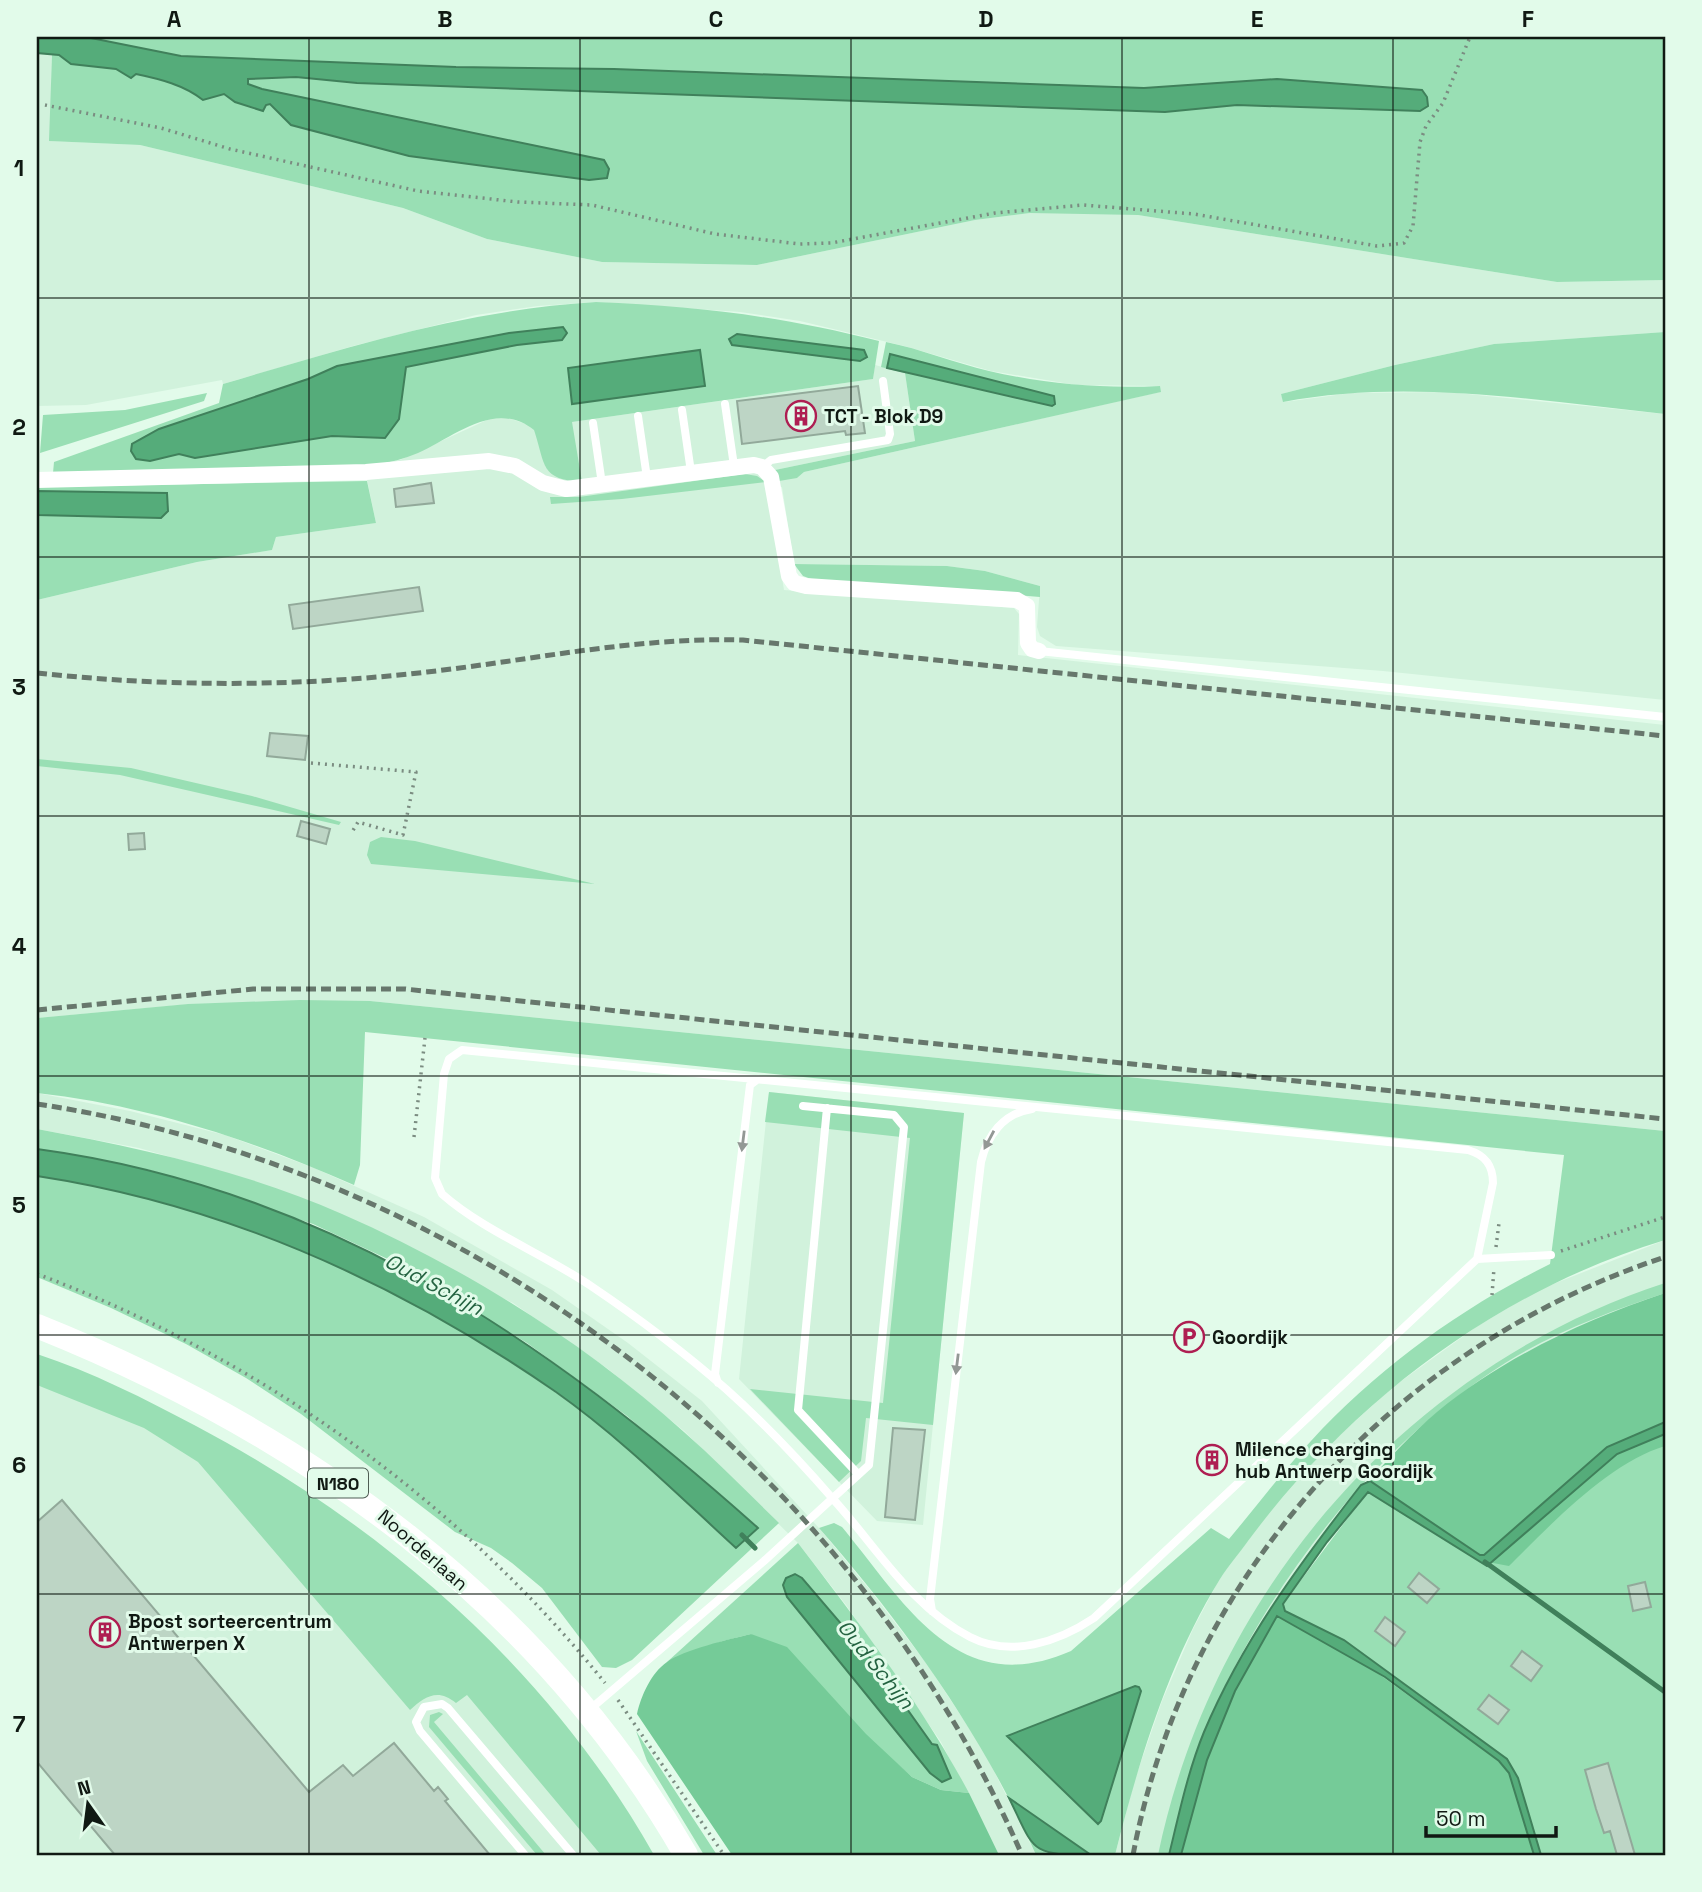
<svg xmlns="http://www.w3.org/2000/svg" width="1702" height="1892" font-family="'Space Grotesk',sans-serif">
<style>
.built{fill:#d1f2dc}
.green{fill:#99dfb4}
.forest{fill:#75cb98}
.water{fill:#55ac7a;stroke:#40805b;stroke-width:2}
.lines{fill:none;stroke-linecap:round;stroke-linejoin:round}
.stream{stroke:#40805b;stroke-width:5}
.building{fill:#bdd5c5;stroke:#92a99a;stroke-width:2}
.path{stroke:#7b8c81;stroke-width:3.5;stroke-dasharray:2 5;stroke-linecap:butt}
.lane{stroke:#fff;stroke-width:8}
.street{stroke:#fff;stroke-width:16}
.primary{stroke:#fff;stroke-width:24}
.rail{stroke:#67776c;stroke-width:5;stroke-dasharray:10 5;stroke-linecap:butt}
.oneway{fill:#939895}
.grid{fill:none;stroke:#101913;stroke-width:2;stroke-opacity:0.55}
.labels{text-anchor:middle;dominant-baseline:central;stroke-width:6;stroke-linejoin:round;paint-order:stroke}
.shield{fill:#e2fbea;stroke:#4f5d54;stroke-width:2}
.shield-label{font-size:18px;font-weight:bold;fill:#101913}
.poi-label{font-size:19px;font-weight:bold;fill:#101913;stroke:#e2fbea;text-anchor:start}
.street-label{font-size:19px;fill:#101913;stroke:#e2fbea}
.water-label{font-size:21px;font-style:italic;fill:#246341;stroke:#e2fbea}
.neatline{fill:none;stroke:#101913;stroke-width:2.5}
.grid-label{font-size:23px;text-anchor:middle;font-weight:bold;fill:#101913}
</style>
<rect width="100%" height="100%" fill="#e2fbea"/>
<path class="built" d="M37 53 52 54 50 141 140 145 403 208 487 239 602 262 757 265 975 220 1030 213 1076 212 1138 215 1557 282 1665 280V332L1494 344 1395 365 1281 394 1284 402 1351 393 1448 392 1665 414V700L1383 671 1056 646 1040 636 1037 627 1040 586 985 571 947 566 794 564 782 487 768 489 784 590 1014 608 1019 614 1018 655 1665 725V1131L370 1001 191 1004 37 1018V600L197 562 272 550 276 537 376 523 364 465 400 460 489 419 508 418 526 424 572 422 873 379 875 365 905 373 915 441 775 470 797 478 804 472 1160 392 1159 386 1076 385 991 371 904 346 800 321 740 312 596 302 538 306 476 315 353 346 223 384 222 380 86 405 37 406Z
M769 1092 964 1113 923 1525 877 1521 739 1379Z
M37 1093 130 1111 225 1135 314 1168 424 1217 552 1290 628 1343 702 1401 819 1528 870 1590 927 1664 984 1751 1036 1855H999L941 1742 846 1605 798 1543 684 1431 608 1369 513 1303 244 1178 139 1148 37 1129Z
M1665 1240V1293L1638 1302 1397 1450 1361 1485 1204 1734 1169 1855H1115L1134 1782 1162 1701 1193 1629 1220 1578 1282 1495 1311 1461 1393 1387 1476 1327 1538 1290Z
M37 1375 94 1395 306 1511 632 1855H37Z"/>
<path class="green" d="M37 37H1665V280L1557 282 1138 215 1030 213 975 220 757 265 602 262 487 239 403 208 140 145 49 141 52 55 37 53Z
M596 302C698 306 779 316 879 341L873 379 572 422 582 482C540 479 546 466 534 430 495 399 454 437 418 453 404 459 390 462 376 465L53 473 54 462 219 403 223 384C348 347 465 310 596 302Z
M1665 332V414C1539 401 1409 378 1283 402L1281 394 1395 365 1494 344Z
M886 342C921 349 955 363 989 371 1045 384 1103 389 1160 386L1161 392 804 472 797 478 779 481 775 470 915 441 905 373 881 367Z
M207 393 204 401 40 453 43 415 125 410Z
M745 474 757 476 766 482 622 499 551 504 550 497H579Z
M367 481 376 523 276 537 272 550 197 562 37 600V487Z
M794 564 947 566 985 571 1040 586V597L811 579 803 576Z
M37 759 131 768 252 796 341 822 339 825 120 775 37 766Z
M381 837 415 841 595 884 371 864 367 855 370 842Z
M300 1000 370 1001 1665 1131V1240C1497 1291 1352 1401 1248 1541 1239 1554 1228 1566 1220 1579 1168 1663 1139 1761 1115 1855H1036C983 1735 905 1626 819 1528L834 1523 842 1527C905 1603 957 1701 1071 1651L1211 1528 1229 1539C1256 1507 1282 1472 1311 1441 1378 1368 1461 1308 1550 1264L1564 1155 365 1032 360 1165 354 1185C255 1141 146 1105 37 1093V1018L188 1004Z
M769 1092 964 1113 933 1425 866 1418 861 1461 839 1482 750 1389 883 1403 910 1138 765 1122Z
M37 1129C140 1148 245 1171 342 1214 465 1268 584 1342 684 1432 717 1461 748 1493 779 1523L632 1660 616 1668 602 1667 542 1588 512 1563 491 1548 455 1532 301 1414 246 1378 186 1344 111 1308 37 1277V1176C228 1205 397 1282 555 1392 620 1437 678 1494 736 1548L758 1529 627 1416 527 1343 394 1262 313 1224 150 1170 37 1149Z
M1665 1283V1293C1605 1313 1539 1338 1487 1375 1362 1461 1262 1593 1204 1733 1188 1771 1179 1814 1169 1855H1158C1213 1590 1407 1367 1665 1283Z
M1665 1302V1855H1181L1283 1604 1366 1494 1372 1492 1487 1566Z
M37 1354C92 1372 145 1399 196 1426 383 1525 549 1669 654 1855H601L467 1695 456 1703C438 1688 425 1696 410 1710L198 1462 144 1428 37 1385Z
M798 1543C859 1623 921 1703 969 1793L941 1790 912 1777 751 1634 723 1641 667 1662Z
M439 1712 443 1714 434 1722 546 1855H537L429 1727 430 1715Z
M636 1731 717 1855H704L647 1761Z"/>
<path class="forest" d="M1665 1293V1446C1610 1462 1549 1526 1509 1566L1493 1563 1368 1481C1390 1458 1412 1433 1437 1412 1503 1358 1584 1320 1665 1293Z
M1279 1611 1337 1644 1499 1761 1509 1773 1534 1855H1181L1207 1760 1235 1691Z
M751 1634 787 1647 866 1734 912 1777 941 1790 969 1793 999 1855H732L637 1714C641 1696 651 1673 667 1662 683 1650 730 1639 751 1634Z"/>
<path class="water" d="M37 37H86L181 56 456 67 614 69 1144 88 1277 79 1422 90 1427 97 1428 106 1420 111 1237 105 1165 112 357 83 296 77 248 79V84L262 89 604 160 609 169 607 178 589 180 409 156 291 125 270 104 266 105 263 111 235 102 224 94 203 100C184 85 160 79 136 74L131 78 116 69 71 64 59 55 37 53Z
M563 327 567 333 562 340 517 345 406 367 399 419 385 438 332 436 195 458 179 454 150 461 136 459 131 451 132 444 159 429 308 379 337 366 509 333Z
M737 334 864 350 867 357 860 361 732 345 729 339Z
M700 350 705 386 572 404 568 368Z
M890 354 1054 396 1055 404 1052 406 887 368Z
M37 491 167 493 168 511 161 518 37 515Z
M37 1149C326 1188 546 1339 758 1528L736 1548C678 1495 621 1438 556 1392 399 1283 227 1205 37 1176Z
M1665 1422V1434L1617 1454 1487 1566 1368 1492 1327 1542 1283 1604 1285 1611 1344 1640 1507 1759 1518 1778 1541 1855H1534L1509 1773 1499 1761 1385 1677 1277 1616 1235 1691 1207 1760 1181 1855H1169C1179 1814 1188 1771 1204 1732 1243 1640 1300 1563 1361 1485L1370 1481 1480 1555H1484L1607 1447Z
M795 1574 802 1578 873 1661 932 1744 937 1745 951 1778 942 1782 930 1773 787 1597 783 1585 786 1578Z
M1135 1686 1139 1687 1141 1691 1101 1821 1098 1824 1007 1736Z
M1009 1798 1091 1855C1029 1855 1035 1851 1009 1798Z"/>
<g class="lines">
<path class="stream" d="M742 1535 755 1548
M1485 1562 1665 1692"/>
</g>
<path class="building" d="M858 386 865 433 846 435 845 431 742 444 737 401Z
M431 483 434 503 396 507 394 489Z
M419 587 423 611 293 629 289 605Z
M270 733 308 736 305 760 267 756Z
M301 821 330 829 326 844 297 836Z
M144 833 145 849 129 850 128 834Z
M893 1428 925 1430 915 1520 885 1517Z
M62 1500 309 1792 343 1765 353 1776 394 1743 434 1791 438 1787 448 1799 445 1801 490 1855H115L37 1762V1522Z
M1419 1573 1439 1589 1427 1603 1408 1587Z
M1645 1582 1651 1607 1633 1611 1628 1586Z
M1385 1617 1405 1632 1395 1646 1375 1631Z
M1522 1651 1542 1666 1531 1681 1511 1666Z
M1489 1695 1509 1710 1498 1724 1478 1709Z
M1608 1763 1615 1787 1635 1855H1617L1610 1831 1604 1833 1596 1809 1585 1770Z"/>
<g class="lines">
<path class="path" d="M45 105 161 128 230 149 418 191 518 202 592 205 715 234 800 244 831 243 995 213 1083 205 1194 214 1377 246 1404 243 1413 226 1420 142 1426 126 1443 103 1470 37
M311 763 416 772 403 835 358 822 352 832
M414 1137 425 1038
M1496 1247 1499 1223
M1561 1251 1665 1217
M37 1274C257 1356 458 1500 605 1683
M1492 1295 1494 1268
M618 1700 724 1855"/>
<path class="lane" d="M725 404 734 466
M682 410 691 472
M638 416 647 478
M593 423 602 484
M762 467 771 460 888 440 890 434 883 381
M1039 651 1665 717
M462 1050 1468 1150C1485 1155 1493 1165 1493 1183L1477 1259 1094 1618C1058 1642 1011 1658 970 1637 911 1607 876 1546 833 1499 800 1461 763 1422 726 1389 686 1354 634 1315 591 1286 544 1254 484 1231 442 1194L435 1178 444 1074 449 1059Z
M827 1108 798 1410 858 1474
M1477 1259 1551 1255
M718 1383 715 1374 750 1085 758 1079
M932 1611 930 1599 981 1162C987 1136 1003 1113 1032 1109
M588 1711 764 1561 869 1465 904 1127 894 1115 803 1106
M525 1855 420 1731 416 1722 424 1707 442 1704 448 1708 573 1855"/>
<path class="street" d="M37 480 366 472 489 461 515 466 543 483 566 489 754 465 762 467 771 477 789 576 794 583 806 586 1017 600 1027 606 1028 643 1032 649 1039 651"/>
<path class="primary" d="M37 1326C304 1433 541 1602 686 1855"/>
<path class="rail" d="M37 673C167 687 297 687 427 672 533 660 635 637 743 640L1665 736
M37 1010 253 989H405L1665 1119
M37 1104C463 1168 849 1459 1022 1855
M1133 1855C1186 1574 1395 1346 1665 1257"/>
</g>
<defs><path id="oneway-solid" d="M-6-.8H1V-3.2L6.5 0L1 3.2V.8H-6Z" transform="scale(1.75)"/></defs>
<g class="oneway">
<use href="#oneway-solid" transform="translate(989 1140) rotate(118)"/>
<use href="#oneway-solid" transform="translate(743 1141) rotate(97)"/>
<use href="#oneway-solid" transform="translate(957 1364) rotate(97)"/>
</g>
<path class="grid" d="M309 37V1855M580 37V1855M851 37V1855M1122 37V1855M1393 37V1855M37 298H1665M37 557H1665M37 816H1665M37 1076H1665M37 1335H1665M37 1594H1665"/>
<defs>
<g id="building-ring" transform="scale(1.575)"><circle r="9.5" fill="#e2fbea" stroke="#ae1e52" stroke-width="1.5"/><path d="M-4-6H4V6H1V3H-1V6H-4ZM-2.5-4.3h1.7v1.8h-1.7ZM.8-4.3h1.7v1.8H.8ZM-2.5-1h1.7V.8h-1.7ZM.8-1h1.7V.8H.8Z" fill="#ae1e52"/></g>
<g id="parking-ring" transform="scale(1.575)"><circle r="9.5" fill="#e2fbea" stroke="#ae1e52" stroke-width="1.5"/><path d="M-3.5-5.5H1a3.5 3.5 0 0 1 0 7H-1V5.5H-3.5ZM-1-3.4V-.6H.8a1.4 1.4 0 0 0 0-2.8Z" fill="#ae1e52"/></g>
</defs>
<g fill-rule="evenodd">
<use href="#building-ring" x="801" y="416"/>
<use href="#parking-ring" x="1189" y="1337"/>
<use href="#building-ring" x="1212" y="1460"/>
<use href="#building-ring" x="105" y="1632"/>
</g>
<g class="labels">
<rect class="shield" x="308" y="1468.5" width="60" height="29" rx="5"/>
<g class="shield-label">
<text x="338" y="1483">N180</text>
</g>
<g class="poi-label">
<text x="824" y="416">TCT - Blok D9</text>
<text x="1212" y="1337">Goordijk</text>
<text x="1235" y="1449">Milence charging<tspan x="1235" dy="22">hub Antwerp Goordijk</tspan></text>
<text x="128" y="1621">Bpost sorteercentrum<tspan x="128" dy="22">Antwerpen X</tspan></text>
</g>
<g class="street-label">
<text transform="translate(423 1550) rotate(41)">Noorderlaan</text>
</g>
<g class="water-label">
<text transform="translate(434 1284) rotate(28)">Oud Schijn</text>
<text transform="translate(876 1664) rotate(51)">Oud Schijn</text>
</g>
</g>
<rect width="1702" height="1892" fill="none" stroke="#e2fbea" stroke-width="77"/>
<g transform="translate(88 1804) rotate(346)" stroke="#e2fbea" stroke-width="5" paint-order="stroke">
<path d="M0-5L12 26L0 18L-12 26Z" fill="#101913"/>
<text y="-10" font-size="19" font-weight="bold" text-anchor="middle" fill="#101913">N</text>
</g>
<path d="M1426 1826v10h130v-10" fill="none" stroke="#101913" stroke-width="3.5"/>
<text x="1436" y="1826" font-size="21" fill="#101913" stroke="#e2fbea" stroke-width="5" paint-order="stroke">50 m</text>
<rect x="38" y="38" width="1626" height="1816" class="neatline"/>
<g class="grid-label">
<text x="174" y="27">A</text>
<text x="445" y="27">B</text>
<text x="716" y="27">C</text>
<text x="986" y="27">D</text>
<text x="1257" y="27">E</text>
<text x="1528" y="27">F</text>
<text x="19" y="176">1</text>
<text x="19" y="435">2</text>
<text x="19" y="695">3</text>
<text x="19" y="954">4</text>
<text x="19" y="1213">5</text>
<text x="19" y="1473">6</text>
<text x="19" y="1732">7</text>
</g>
</svg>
